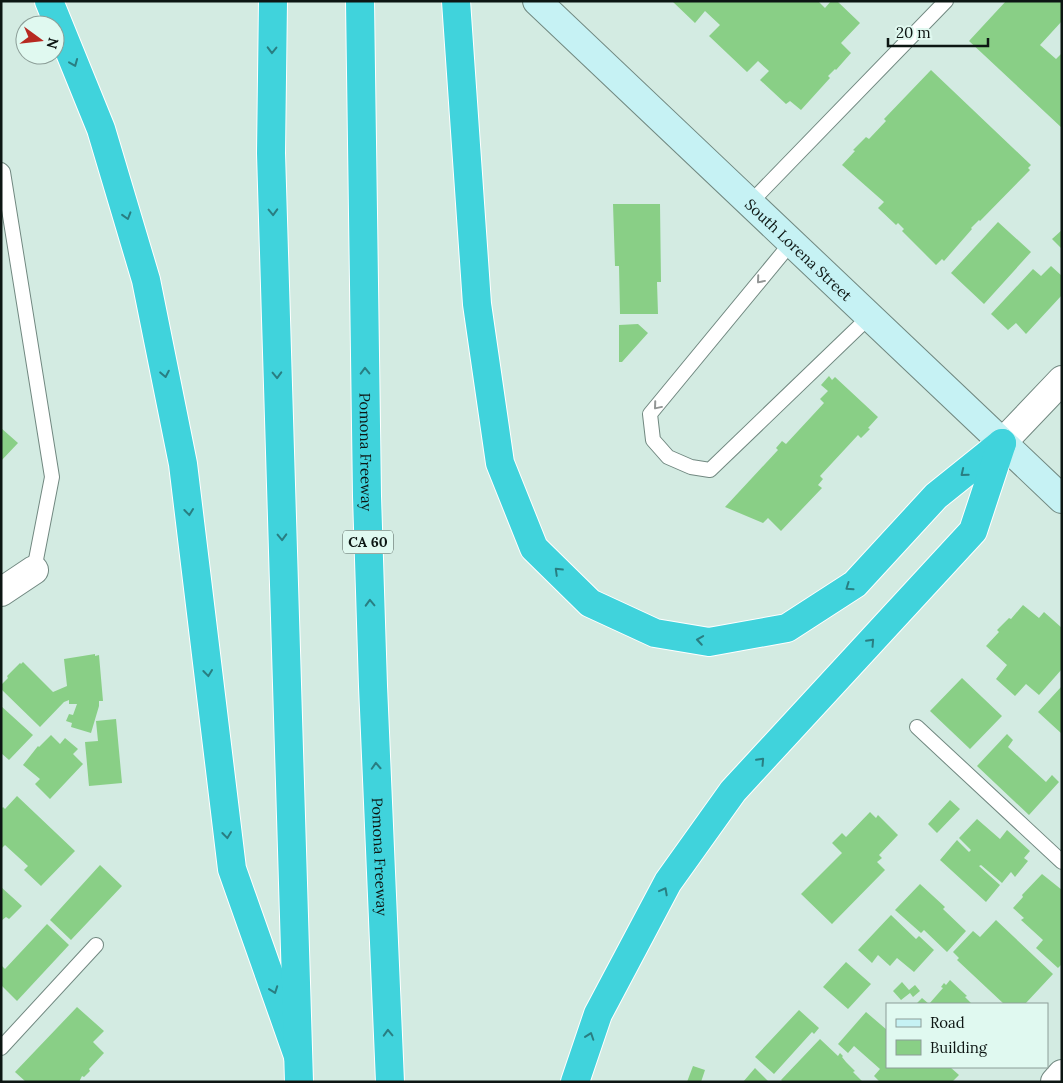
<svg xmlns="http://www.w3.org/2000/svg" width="1063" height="1083" font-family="Lora,serif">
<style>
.building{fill:#89cf86}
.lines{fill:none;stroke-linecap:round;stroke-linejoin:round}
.lane-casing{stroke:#718880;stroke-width:16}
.street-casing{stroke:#718880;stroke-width:30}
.secondary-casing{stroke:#718880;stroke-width:30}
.highway-casing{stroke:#fff;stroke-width:30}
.lane{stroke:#fff;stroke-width:14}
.street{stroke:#fff;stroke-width:28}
.secondary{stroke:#c6f2f4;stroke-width:28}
.highway{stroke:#40d3dc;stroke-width:28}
.oneway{stroke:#297e82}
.oneway2{stroke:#929695}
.labels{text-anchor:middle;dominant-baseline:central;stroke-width:5;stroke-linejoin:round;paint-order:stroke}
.shield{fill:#e0f9f0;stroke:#4c5a55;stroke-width:1}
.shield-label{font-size:14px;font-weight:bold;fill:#0d1613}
.street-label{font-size:15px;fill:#0d1613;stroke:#e0f9f0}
</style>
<rect width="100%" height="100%" fill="#d3ebe2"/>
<path class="building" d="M672 1H818L825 8 831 1H837L860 23 841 43 851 53 836 70 835 69 828 76 830 78 801 110 790 101 786 104 760 80 769 71 758 61 747 72 709 36 720 25 705 11 695 23Z
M1006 1H1062V21L1040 45 1056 59 1062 53V128L969 41Z
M931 70 1031 165 1028 168 1030 170 980 221 979 220 971 228 972 229 944 261 942 259 936 265 902 231 904 229 898 223 896 225 878 208 884 202 842 165 855 151 853 150 866 137 869 139 886 121 884 119Z
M613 204H660L661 282H657L658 314H620L619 266H615Z
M998 222 1031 252 984 304 951 273Z
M1062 230V249L1052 239Z
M1051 266 1062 276V295L1026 334 1016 323 1008 330 991 314 1033 269 1041 276Z
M638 324 648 333 622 362H619V325Z
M829 376 832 380 835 377 878 417 868 428 870 429 861 438 858 435 820 476 823 479 818 485 822 488 781 531 768 518 763 523 725 507 778 450 776 448 782 441 786 444 824 403 820 399 828 391 821 385Z
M1 428 18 443 1 461Z
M1023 605 1039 618 1044 612 1062 628V669L1039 695 1026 684 1015 696 996 679 1007 665 986 646 999 632 997 630 1009 618 1011 619Z
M95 654V656L99 655 103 701H99V706L91 733 71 727 72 723 66 721 69 714 73 715 77 704H69V700L64 702 40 727 1 689V685L8 678 7 676 20 663 21 664 23 662 53 692 67 686 64 659Z
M962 678 1002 716 970 749 930 711Z
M1062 686V734L1038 712Z
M1 706 33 735 9 760 1 753Z
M116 719 122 783 89 786 85 742 98 741 96 721Z
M1007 734 1013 740 1008 747 1046 782 1052 775 1059 782 1029 815 977 766Z
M51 735 60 744 65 738 78 749 73 754 83 764 50 799 35 784 40 779 23 765 38 746 39 747Z
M17 796 75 851 41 886 24 870 28 866 5 845 1 849V809L3 807 5 809Z
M950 800 960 809 937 833 928 824Z
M870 812 876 818 878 815 898 835 879 855 882 858 877 862 885 870 832 924 801 894 842 853 832 843 842 833 846 837Z
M977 819 1000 839 1007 830 1030 851 1024 858 1028 861 1015 877 1011 872 1002 883 981 865 979 866 1000 885 986 902 940 860 957 840 969 852 971 850 959 838Z
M100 865 122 886 71 940 50 920Z
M1042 874 1062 890V964L1058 968 1036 948 1043 940 1021 920 1024 918 1013 908 1023 897 1022 895Z
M920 884 945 907 943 909 966 931 947 952 924 930 921 933 895 910Z
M1 887 22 906 9 919 6 917 1 921Z
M891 915 916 939 919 936 934 950 914 972 897 958 890 966 878 955 872 963 858 950Z
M996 920 1053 974 1025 1004H1004L957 960 959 958 953 952 973 931 980 937Z
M47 924 69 945 17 1001 1 985V965L5 969Z
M846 962 871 984 848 1009 823 987Z
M950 980 967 996 965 997 972 1004H916L922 998 929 1004 943 988 941 987 944 983 946 985Z
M902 982 909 990 915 985 920 991 913 997 910 993 901 1000 893 991Z
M77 1007 104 1031 93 1042 104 1053 89 1069 90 1071 84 1077 82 1076 79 1082H26L15 1072Z
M799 1010 819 1028 814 1034 812 1032 774 1074 755 1057Z
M866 1012 887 1030V1067H950L959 1075 952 1082H880L874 1076 880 1069 854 1046 848 1053 838 1044Z
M820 1039 838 1056 840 1053 843 1056 842 1057 846 1062 855 1071 853 1072 863 1082H783L781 1080Z
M693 1066 705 1070 701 1082H687Z
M755 1068 769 1082H743Z"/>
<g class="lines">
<g class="lane-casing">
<path id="lane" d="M1 170 3 172 52 477 34 570
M750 203 946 1
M791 243 650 414 653 440 668 457 691 467 710 470 869 317
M917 727 1062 862
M1 1048 96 945"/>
</g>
<g class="street-casing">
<path id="street" d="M1002 443 1062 380
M1 592 34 570
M1055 1082 1062 1074"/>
</g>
<g class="secondary-casing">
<g id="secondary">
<path id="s1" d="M537 1 1062 499"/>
</g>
</g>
<g class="highway-casing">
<g id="highway">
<path d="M49 1 101 129 146 280 183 464 232 869 298 1056"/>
<path d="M273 1 271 153 299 1082"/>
<path id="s2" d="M360 1 367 496 373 686 390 1082"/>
<path d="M456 1 477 304 500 463 534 548 590 603 655 633 709 642 787 628 855 584 936 496 1002 443"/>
<path d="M575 1082 598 1014 668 882 733 791 973 531 1002 443"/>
</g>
</g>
<use href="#lane" class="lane"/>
<use href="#street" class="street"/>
<use href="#secondary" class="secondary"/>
<use href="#highway" class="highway"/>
</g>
<defs><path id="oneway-chevron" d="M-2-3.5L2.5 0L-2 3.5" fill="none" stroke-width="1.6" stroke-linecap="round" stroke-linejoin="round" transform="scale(1.25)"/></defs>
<g class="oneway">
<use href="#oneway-chevron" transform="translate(272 50) rotate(91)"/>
<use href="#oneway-chevron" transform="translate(74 63) rotate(68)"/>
<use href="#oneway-chevron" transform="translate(273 212) rotate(88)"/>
<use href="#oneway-chevron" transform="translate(127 216) rotate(73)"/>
<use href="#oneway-chevron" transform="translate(365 371) rotate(-91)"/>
<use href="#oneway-chevron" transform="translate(165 374) rotate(79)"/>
<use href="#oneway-chevron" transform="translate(277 375) rotate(88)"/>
<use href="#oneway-chevron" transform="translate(964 473) rotate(141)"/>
<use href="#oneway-chevron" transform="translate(189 512) rotate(83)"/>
<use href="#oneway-chevron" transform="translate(282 537) rotate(88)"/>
<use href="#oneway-chevron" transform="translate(558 571) rotate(-136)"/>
<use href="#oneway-chevron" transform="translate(849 587) rotate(145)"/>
<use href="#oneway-chevron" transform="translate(370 603) rotate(-92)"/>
<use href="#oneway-chevron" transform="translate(700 640) rotate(-171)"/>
<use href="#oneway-chevron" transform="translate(871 642) rotate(-47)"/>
<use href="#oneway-chevron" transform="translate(208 673) rotate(83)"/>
<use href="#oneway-chevron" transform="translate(761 761) rotate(-47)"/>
<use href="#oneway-chevron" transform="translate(376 766) rotate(-93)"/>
<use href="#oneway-chevron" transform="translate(227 835) rotate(83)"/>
<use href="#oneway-chevron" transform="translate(664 891) rotate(-62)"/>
<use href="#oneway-chevron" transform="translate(274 990) rotate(70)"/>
<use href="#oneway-chevron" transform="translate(388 1033) rotate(-92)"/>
<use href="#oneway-chevron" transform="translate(590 1036) rotate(-71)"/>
</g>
<g class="oneway2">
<use href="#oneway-chevron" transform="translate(760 280) rotate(130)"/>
<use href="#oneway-chevron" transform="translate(657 406) rotate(130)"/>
</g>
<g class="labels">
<rect class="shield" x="343" y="530.5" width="50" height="23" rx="4"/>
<g class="shield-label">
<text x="368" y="542">CA 60</text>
</g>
<g class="street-label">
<text stroke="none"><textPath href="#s1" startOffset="361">South Lorena Street</textPath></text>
<text stroke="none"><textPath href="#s2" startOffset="451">Pomona Freeway</textPath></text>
<text stroke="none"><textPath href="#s2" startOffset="856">Pomona Freeway</textPath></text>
</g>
</g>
<rect width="1063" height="1083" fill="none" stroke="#0d1613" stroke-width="5"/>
<rect x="886" y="1003" width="162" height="65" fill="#e0f9f0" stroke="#8c9e98"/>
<rect x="896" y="1019" width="25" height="8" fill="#c6f2f4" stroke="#8c9e98"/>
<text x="930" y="1028" font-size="15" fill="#0d1613">Road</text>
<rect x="896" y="1040" width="25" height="15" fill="#89cf86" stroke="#8c9e98"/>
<text x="930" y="1053" font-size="15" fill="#0d1613">Building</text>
<g transform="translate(40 40) rotate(105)"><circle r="24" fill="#e0f9f0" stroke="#8c9e98"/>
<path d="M0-4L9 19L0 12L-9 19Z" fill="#b72921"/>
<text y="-8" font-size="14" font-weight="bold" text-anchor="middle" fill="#0d1613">N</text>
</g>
<path d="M888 38v8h100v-8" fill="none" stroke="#0d1613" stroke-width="2.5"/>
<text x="896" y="38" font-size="15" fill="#0d1613" stroke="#e0f9f0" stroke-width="4" paint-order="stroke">20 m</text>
</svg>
